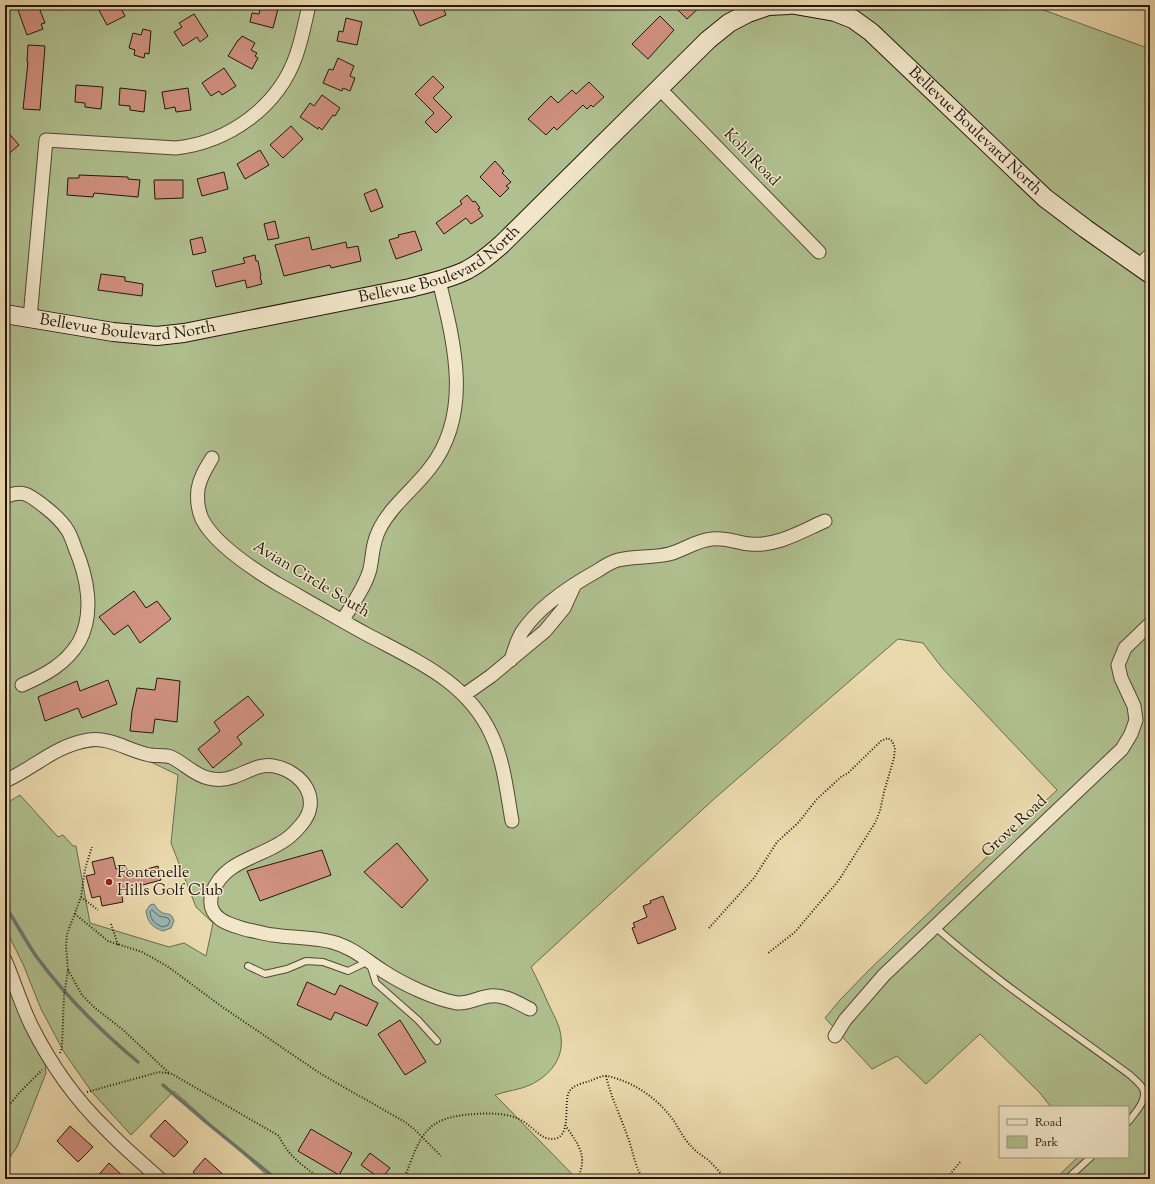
<svg xmlns="http://www.w3.org/2000/svg" width="1155" height="1184" font-family="'Sorts Mill Goudy',serif">
<style>
.green{fill:#b0c08f;stroke:#686b4f}
.water{fill:#9cb8b4;stroke:#6b7772}
.lines{fill:none;stroke-linecap:round;stroke-linejoin:round}
.shore{stroke:#5e6762;stroke-width:1}
.stream{stroke:#6b7772;stroke-width:3.5}
.building{fill:#d19281;stroke:#21160f}
.service-casing{stroke:#534736;stroke-width:8}
.minor-casing{stroke:#534736;stroke-width:15}
.tertiary-casing{stroke:#534736;stroke-width:18}
.secondary-casing{stroke:#21160f;stroke-width:20}
.path{stroke:#21160f;stroke-width:2;stroke-dasharray:1 2;stroke-linecap:butt}
.service{stroke:#f1e6c9;stroke-width:6}
.minor{stroke:#f1e6c9;stroke-width:13}
.tertiary{stroke:#f1e6c9;stroke-width:16}
.secondary{stroke:#f1e6c9;stroke-width:18}
.poi-dot{fill:#8f2418;stroke:#f1e6c9;stroke-width:1.5}
.labels{text-anchor:middle;dominant-baseline:central;stroke-width:3;stroke-linejoin:round;paint-order:stroke}
.street-label{font-size:16px;fill:#21160f;stroke:#f1e6c9}
.poi-label{font-size:16px;fill:#21160f;stroke:#f1e6c9;text-anchor:start}
</style>
<rect width="100%" height="100%" fill="#ead9ac"/>
<filter id="stains"><feTurbulence type="fractalNoise" baseFrequency=".005" numOctaves="4"/><feColorMatrix values="0 0 0 0 .2 0 0 0 0 .09 0 0 0 0 .02 0 0 0 .5 -.17"/></filter>
<radialGradient id="worn" r=".72"><stop offset=".6" stop-color="#630" stop-opacity="0"/><stop offset="1" stop-color="#630" stop-opacity=".3"/></radialGradient>
<path class="green" d="M5 5H1030L1150 49V1179H1055L1078 1157H1128V1107H1051L1040 1093 980 1034 926 1084 897 1056 872 1069 825 1018 840 1000 870 969 1057 790 943 669 923 643 898 639 714 799 531 967C537 979 543 991 548 1003 553 1014 560 1025 561 1037 564 1059 549 1076 530 1085 519 1090 506 1091 495 1095L577 1179H271L174 1091 131 1135 91 1091 64 1052 41 1009 23 964 5 928V804L20 795 58 837 63 835 73 846H76L90 923 169 947 184 943 206 956 213 923 196 907 171 843 178 775C158 766 130 750 109 747 71 742 35 771 5 789Z
M5 975 44 1053 46 1073 17 1147 5 1164Z"/>
<path class="water" d="M154 904C156 907 158 910 161 912 168 916 171 911 174 921L171 928 163 931C152 927 148 923 146 911L150 905Z"/>
<g class="lines">
<path class="shore" d="M152 910 159 916 168 918 170 921 168 925 163 927C155 924 151 921 150 912Z"/>
<path class="stream" d="M5 906C16 922 25 940 36 956 63 993 102 1032 138 1062
M163 1085 206 1122 276 1179"/>
</g>
<path class="building" d="M31 5H38L45 23 41 24 43 29 27 35 18 10Z
M96 5H119L125 16 107 25Z
M261 5H279L273 28 250 22 252 13 259 14Z
M425 5H442L446 15 420 26 413 10Z
M673 5H702L687 19Z
M194 14 208 36 200 42 197 37 183 46 174 32 182 27 179 23Z
M660 16 674 30 648 59 632 44Z
M346 18 362 22 357 45 337 41 339 31 343 32Z
M143 29 151 31 149 54 145 53 144 58 134 55 135 50 129 48 133 33 141 35Z
M242 36 255 43 251 50 257 53 255 56 258 58 252 69 228 56 238 40H239Z
M28 45 45 46 40 110 23 109 28 62H27Z
M338 58 354 66 350 76 355 78 350 91 343 88 342 91 323 83 329 69 333 70Z
M224 68 236 86 222 95 219 91 211 96 202 83Z
M433 76 444 87 433 98 452 117 436 133 425 122 434 113 415 94Z
M589 82 604 97 593 107 591 105 587 109 583 105 557 130 554 127 546 135 528 119 551 96 558 103 572 90 576 94Z
M76 85 103 87 101 109 85 107V103L75 102Z
M120 88 146 91 144 112 130 110V106L119 105Z
M188 88 191 110 176 112 175 107 165 109 162 92Z
M322 95 340 108 335 116 333 115 322 130 319 127 318 129 300 117 310 103 314 106Z
M291 126 303 139 283 158 270 145Z
M5 129 19 145 5 157Z
M260 150 269 165 245 179 237 164Z
M495 161 504 171 502 173 511 182 506 186 509 188 500 197 480 177Z
M224 172 228 189 202 196 197 179Z
M79 175 128 177V179L140 180 138 197 94 193 93 197 67 195 68 178H79Z
M154 180H183V198L155 199Z
M376 189 383 207 371 212 364 194Z
M467 195 473 202 475 201 480 208 478 209 483 216 471 224 466 218 444 234 436 223 462 204 460 201Z
M275 221 279 238 268 240 264 224Z
M415 231 422 250 396 259 389 240 399 237 398 235Z
M202 237 206 252 193 255 190 240Z
M309 237 312 250 346 242 347 248 358 246 361 261 331 268 330 265 284 276 275 245Z
M255 255 256 261H258L261 276H260L262 284 247 288 245 280 216 287 212 271 245 263 243 258Z
M101 274 125 277V281L143 284 142 296 98 290Z
M134 591 146 608 157 601 171 619 140 643 128 625 114 635 99 617Z
M157 678 180 681 177 722 155 719 153 733 130 731 132 711 137 688 155 690Z
M108 680 117 704 82 718 78 708 45 721 38 697 77 681 80 691Z
M248 696 264 715 237 737 242 744 213 768 198 749 220 731 214 722Z
M397 843 428 880 402 908 364 872Z
M322 850 331 875 260 901 247 871Z
M113 857 116 869 126 866 128 874 158 866 161 880 121 891 123 902 102 906 100 896 92 898 86 876 95 874 92 862Z
M663 896 676 929 638 944 632 928 635 927 633 923 647 917 643 906 651 903 650 901Z
M307 982 335 995 340 985 378 1003 367 1026 335 1012 331 1020 297 1005Z
M400 1020 426 1062 405 1075 378 1034Z
M165 1120 188 1142 174 1157 150 1136Z
M70 1126 93 1147 78 1162 57 1141Z
M311 1129 352 1153 339 1175 298 1151Z
M370 1153 390 1168 381 1179 361 1165Z
M205 1158 228 1179H200L193 1172Z
M109 1163 126 1179H95Z"/>
<g class="lines">
<g class="service-casing">
<path id="service" d="M934 926C996 981 1064 1026 1130 1075 1134 1079 1141 1084 1143 1089 1148 1100 1134 1114 1128 1122
M248 966 265 974 287 969 306 961 323 962 348 971 369 961 376 983 418 1020 437 1041
M1067 1179 1091 1157"/>
</g>
<g class="minor-casing">
<path id="minor" d="M659 88 819 252
M30 318 46 140 176 148C229 142 278 107 296 56 302 39 305 22 309 5
M212 458C206 468 200 477 198 489 197 498 198 510 202 519 214 543 253 569 276 583 306 600 337 618 368 635 417 661 468 682 492 736 504 762 507 793 512 821
M5 497C23 488 31 496 45 507 54 514 62 521 68 531 71 536 73 542 75 548 87 576 95 613 79 642 66 664 45 675 22 685
M343 620C352 604 365 588 370 569 373 555 372 543 380 528 392 505 414 489 430 468 473 413 454 342 439 281
M511 660C514 650 517 640 522 632 539 606 570 586 597 571 603 567 611 562 618 560 635 556 652 558 669 554 684 550 697 540 712 539 726 537 737 543 750 544 776 547 802 531 825 521
M464 695 491 676 545 631 564 608 575 584
M5 781C34 768 56 745 89 740 111 737 129 751 150 755 157 756 165 755 171 757 184 763 194 775 208 778 216 780 225 780 233 777 246 773 259 763 274 766 303 772 323 800 301 825 296 831 289 838 282 842 256 859 224 861 212 893 209 904 211 912 220 919 228 925 239 927 248 930 256 931 264 934 273 935 292 938 313 937 332 942 352 947 366 960 383 971 403 984 434 999 457 1003 469 1004 479 997 490 996 504 994 518 1003 530 1009
M5 960C14 981 21 1004 31 1025 50 1063 76 1100 106 1129 123 1147 142 1163 160 1179
M835 1036 845 1020 884 975 1122 749 1131 734 1136 720 1134 706 1121 678 1118 665 1125 648 1150 624"/>
</g>
<g class="tertiary-casing">
<path id="tertiary" d="M1140 267 1150 257"/>
</g>
<g class="secondary-casing">
<g id="secondary">
<path id="s1" d="M795 5 835 12 853 19 871 32 1045 198 1086 229 1150 274"/>
<path id="s2" d="M5 314 113 332 157 336 184 333 410 288C429 283 449 279 467 270 480 263 491 254 502 244L708 40 729 23 748 13 768 6 789 5"/>
</g>
</g>
<path class="path" d="M81 897 98 910
M75 914 108 941 142 952 167 966 221 1006 321 1074 405 1122 414 1129 441 1156
M111 924 118 945
M709 928 754 878 777 842 798 823 817 799 841 777 848 773 881 741 888 738 892 741 895 748 894 758 884 792 880 811 875 823 839 880 795 932 767 954
M68 970 82 995 95 1008 122 1029 169 1073
M60 1053 62 1046 64 996 68 970 66 946 67 934 81 897 85 869 92 847
M606 1076C611 1097 620 1115 627 1135 633 1150 634 1165 643 1179
M87 1092 159 1072 172 1074 279 1136C288 1156 303 1166 321 1179
M5 1110 20 1092 42 1070
M565 1125C578 1144 589 1156 577 1179
M404 1179C421 1136 423 1117 475 1114 489 1113 506 1113 519 1119 531 1124 539 1139 552 1139 573 1139 563 1103 569 1092 573 1085 583 1083 590 1081 595 1079 602 1075 607 1076 635 1082 658 1099 674 1121 679 1129 684 1139 691 1146 695 1151 701 1155 707 1159 714 1165 720 1173 726 1179
M946 1179 961 1161"/>
<use href="#service" class="service"/>
<use href="#minor" class="minor"/>
<use href="#tertiary" class="tertiary"/>
<use href="#secondary" class="secondary"/>
</g>
<circle class="poi-dot" cx="109" cy="882" r="4"/>
<g class="labels">
<g class="street-label">
<text stroke="none"><textPath href="#s1" startOffset="226">Bellevue Boulevard North</textPath></text>
<text transform="translate(751 158) rotate(46)">Kohl Road</text>
<text stroke="none"><textPath href="#s2" startOffset="448">Bellevue Boulevard North</textPath></text>
<text stroke="none"><textPath href="#s2" startOffset="124">Bellevue Boulevard North</textPath></text>
<text transform="translate(311 580) rotate(31)">Avian Circle South</text>
<text transform="translate(1015 827) rotate(-43)">Grove Road</text>
</g>
<g class="poi-label">
<text x="117" y="873">Fontenelle<tspan x="117" dy="18">Hills Golf Club</tspan></text>
</g>
</g>
<rect width="1155" height="1184" fill="none" stroke="#ead9ac" stroke-width="20"/>
<rect x="6" y="6" width="1143" height="1172" fill="none" stroke="#21160f" stroke-width="2"/>
<rect x="10" y="10" width="1135" height="1164" fill="none" stroke="#21160f"/>
<rect x="999" y="1106" width="130" height="52" fill="#f1e6c9" stroke="#9e937f"/>
<rect x="1007" y="1119" width="20" height="6" fill="#f1e6c9" stroke="#9e937f"/>
<text x="1035" y="1126" font-size="12" fill="#21160f">Road</text>
<rect x="1007" y="1136" width="20" height="12" fill="#b0c08f" stroke="#9e937f"/>
<text x="1035" y="1146" font-size="12" fill="#21160f">Park</text>
<rect width="100%" height="100%" filter="url(#stains)"/>
<rect width="100%" height="100%" fill="url(#worn)"/>
</svg>
